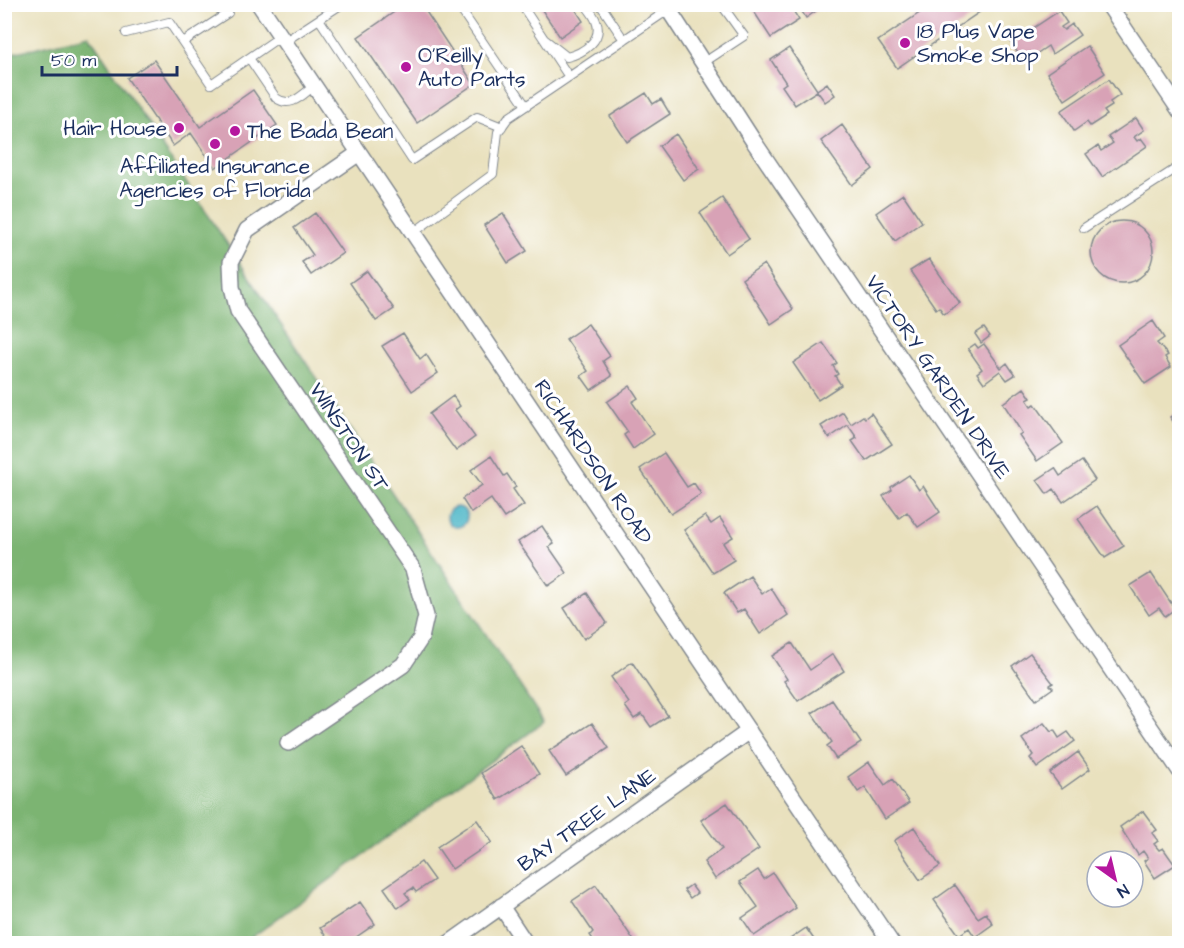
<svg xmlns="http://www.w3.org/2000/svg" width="1184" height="948" font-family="'Architects Daughter',sans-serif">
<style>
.forest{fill:#7bb472;stroke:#4b7268;stroke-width:1.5}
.water{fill:#49b5c6;stroke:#327292;stroke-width:1.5}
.building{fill:#d8a2b6}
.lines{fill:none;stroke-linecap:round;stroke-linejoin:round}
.lane-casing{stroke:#82888e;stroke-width:10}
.street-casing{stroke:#82888e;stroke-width:18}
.lane{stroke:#fff;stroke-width:8}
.street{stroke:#fff;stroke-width:15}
.poi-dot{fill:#b5179e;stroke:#fff;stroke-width:2}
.labels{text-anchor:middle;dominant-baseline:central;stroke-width:6;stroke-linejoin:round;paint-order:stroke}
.poi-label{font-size:21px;fill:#1b2f5e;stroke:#fff;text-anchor:start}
.street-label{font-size:21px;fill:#1b2f5e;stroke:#fff}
</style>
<rect width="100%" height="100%" fill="#fff"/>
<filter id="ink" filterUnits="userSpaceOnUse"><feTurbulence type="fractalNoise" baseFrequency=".0167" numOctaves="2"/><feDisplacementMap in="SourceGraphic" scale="12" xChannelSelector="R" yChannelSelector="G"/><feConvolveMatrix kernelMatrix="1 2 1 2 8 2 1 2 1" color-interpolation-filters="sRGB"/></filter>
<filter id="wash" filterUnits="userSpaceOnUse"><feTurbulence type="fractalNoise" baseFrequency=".008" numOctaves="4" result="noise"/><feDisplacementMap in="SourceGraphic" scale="24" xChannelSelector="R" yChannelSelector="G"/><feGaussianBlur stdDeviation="1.35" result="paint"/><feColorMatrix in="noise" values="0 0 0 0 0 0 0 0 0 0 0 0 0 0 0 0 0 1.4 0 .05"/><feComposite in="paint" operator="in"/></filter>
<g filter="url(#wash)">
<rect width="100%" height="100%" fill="#e9e1be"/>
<path class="forest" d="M89 35 544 722 244 943H5L4 55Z"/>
<path class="water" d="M447 517a10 10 0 1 1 20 0a10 10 0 1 1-20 0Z"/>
<g id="blocks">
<path class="building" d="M406 4H421L474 84 417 123 358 37Z
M538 4H572L583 21 560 37Z
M749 4H789L799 20 771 38Z
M797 4H826L806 18Z
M933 4H976L981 11 897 68 878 41Z
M1059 11 1067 23 1061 27 1064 30 1072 24 1080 35 1052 54 1048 46 1024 62 1011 43Z
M1087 46 1105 73 1065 100 1047 73Z
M789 48 817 90 827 83 835 95 825 102 817 91 795 105 782 86 786 83 771 60Z
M154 60 200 127 253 90 277 125 215 168 191 133 173 146 127 78Z
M1109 79 1120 95 1110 102 1112 106 1104 111 1107 115 1090 126 1087 122 1074 131 1061 111Z
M646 93 653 104 661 99 670 114 627 142 610 116Z
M1136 118 1144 130 1134 137 1137 141 1141 138 1147 146 1102 177 1086 154 1098 146 1101 151 1113 143 1108 137Z
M842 125 873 169 852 185 821 141Z
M676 134 699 169 683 180 659 146Z
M903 194 922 222 895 241 876 213Z
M722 198 749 239 727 254 700 213Z
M315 213 343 253 311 275 302 262 313 255 294 228Z
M503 213 527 251 508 263 484 225Z
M1091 252a31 31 0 1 1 62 0a31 31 0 1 1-62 0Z
M929 259 960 303 944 314 939 307 936 309 910 271Z
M764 264 793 309 771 324 742 279Z
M367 271 394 309 376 321 350 283Z
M1153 321 1164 338 1157 343 1168 355 1165 357 1171 367 1145 384 1118 345Z
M588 324 610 356 603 361 612 376 591 390 581 376 588 371 566 339Z
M984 328 990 336 981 343 975 334Z
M403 333 420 359 426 354 438 373 412 391 382 346Z
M823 343 837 363 833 366 838 374 835 376 841 385 818 400 793 363Z
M975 344 978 348 984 344 1001 368 1007 363 1015 375 1007 380 1000 371 984 383 977 373 982 369 968 349Z
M630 386 638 398 632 402 654 434 633 449 624 435 628 432 607 402Z
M1024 388 1031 398 1027 400 1031 406 1035 404 1063 443 1037 461 1019 435 1022 433 1003 403Z
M453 396 460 406 455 410 475 437 456 451 429 414Z
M1180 411V431L1170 417Z
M843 412 851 424 863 416 865 418 871 413 892 444 866 461 852 441 857 438 848 425 829 438 821 426Z
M664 453 687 487 694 483 701 494 671 514 640 469Z
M491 456 504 476 507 474 516 487 513 489 524 505 504 518 491 499 471 513 462 499 482 485 471 470Z
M1082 461 1095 480 1063 502 1054 489 1047 494 1037 480 1055 468 1060 476Z
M909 475 919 490 923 486 940 512 918 527 907 512 899 518 883 496 892 490 891 487Z
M1097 506 1124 546 1105 558 1078 519Z
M705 516 711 524 720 518 733 537 723 543 734 560 713 573 684 530Z
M542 526 554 544 549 547 567 573 548 586 518 542Z
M1151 573 1175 609 1165 616 1159 608 1149 615 1130 586Z
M750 576 762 594 771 588 788 615 760 634 744 609 737 613 724 593Z
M587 593 607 623 584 639 564 608Z
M792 643 810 670 833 654 844 671 798 701 784 681 787 679 772 656Z
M1030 653 1053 683 1050 685 1053 688 1036 700 1012 666Z
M632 662 668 716 651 727 642 714 634 719 625 706 629 703 611 677Z
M832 700 861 743 836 759 827 746 832 742 812 713Z
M592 723 609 748 566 776 549 751Z
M1044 723 1051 732 1054 730 1059 738 1068 732 1075 741 1037 768 1030 758 1033 755 1022 739Z
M521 746 539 774 498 800 481 773Z
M1078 752 1090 769 1062 789 1050 773Z
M869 762 885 785 893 779 909 803 885 819 865 787 858 792 848 777Z
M727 803 759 849 715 879 704 862 722 849 701 820Z
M1143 811 1157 830 1152 833 1158 841 1154 844 1159 850 1163 848 1175 865 1155 878 1144 861 1148 858 1143 851 1138 855 1120 827Z
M477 820 492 842 452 869 437 847Z
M914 827 940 866 920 880 894 841Z
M421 862 434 880 416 892 413 888 405 893 410 899 398 908 384 888Z
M758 870 764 879 773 873 796 908 754 936 742 918 758 907 740 882Z
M596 885 633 939 627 944H596L590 935 593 932 572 901Z
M691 885 697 893 690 898 684 890Z
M955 885 978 918 986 913 993 924 975 937 969 928 959 935 934 900Z
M360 902 375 924 346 944H331L320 928Z
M806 928 815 941 812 944H783Z"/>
</g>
</g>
<g filter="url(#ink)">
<use href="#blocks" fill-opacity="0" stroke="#82888e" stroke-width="1.5"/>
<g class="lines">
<g class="lane-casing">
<path id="lane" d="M457 4 526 106
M521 4 569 77
M600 4 624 40
M319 19 412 160 477 117 502 127
M126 33 169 22 211 84 281 36
M544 39 567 57C583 53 604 40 596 21 594 15 589 10 585 4
M183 42 228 13
M284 42 342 4
M249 58 276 98C291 109 302 95 314 86
M703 63 744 36 721 4
M1084 228 1180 166
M413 233 493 174 498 132 508 118 668 10"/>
</g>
<g class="street-casing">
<path id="street" d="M259 4 892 944
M665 4 754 142 1180 771
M1108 4 1180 111
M288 743 403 665 421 638 426 616 413 569 238 311 232 287 231 262 247 230 359 153
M501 906 526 944
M448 944 749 731"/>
</g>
<use href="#lane" class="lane"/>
<use href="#street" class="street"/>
</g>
</g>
<g class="poi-dot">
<circle cx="905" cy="43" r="6"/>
<circle cx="406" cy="67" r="6"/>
<circle cx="179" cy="128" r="6"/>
<circle cx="235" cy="131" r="6"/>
<circle cx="215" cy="144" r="6"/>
</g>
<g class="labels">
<g class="poi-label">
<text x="917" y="31">18 Plus Vape<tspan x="917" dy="24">Smoke Shop</tspan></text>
<text x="418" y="55">O'Reilly<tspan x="418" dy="24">Auto Parts</tspan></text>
<text x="167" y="128" text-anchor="end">Hair House</text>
<text x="247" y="131">The Bada Bean</text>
<text x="215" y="166" text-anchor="middle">Affiliated Insurance<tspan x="215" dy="24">Agencies of Florida</tspan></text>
</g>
<g class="street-label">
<text transform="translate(938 377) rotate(56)">VICTORY GARDEN DRIVE</text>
<text transform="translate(349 437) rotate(56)">WINSTON ST</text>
<text transform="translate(593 462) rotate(56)">RICHARDSON ROAD</text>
<text transform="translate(587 820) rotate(-35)">BAY TREE LANE</text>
</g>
</g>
<rect width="1184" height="948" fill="none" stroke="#fff" stroke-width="24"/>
<g transform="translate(1115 879) rotate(146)"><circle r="28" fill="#ffffff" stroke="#a4acbf" stroke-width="1.5"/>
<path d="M0-4.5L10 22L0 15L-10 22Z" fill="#b5179e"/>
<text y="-9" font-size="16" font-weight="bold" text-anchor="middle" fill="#1b2f5e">N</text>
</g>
<path d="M42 66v9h135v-9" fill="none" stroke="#1b2f5e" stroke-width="3"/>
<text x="51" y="66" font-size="18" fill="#1b2f5e" stroke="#ffffff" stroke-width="4.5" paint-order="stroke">50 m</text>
</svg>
